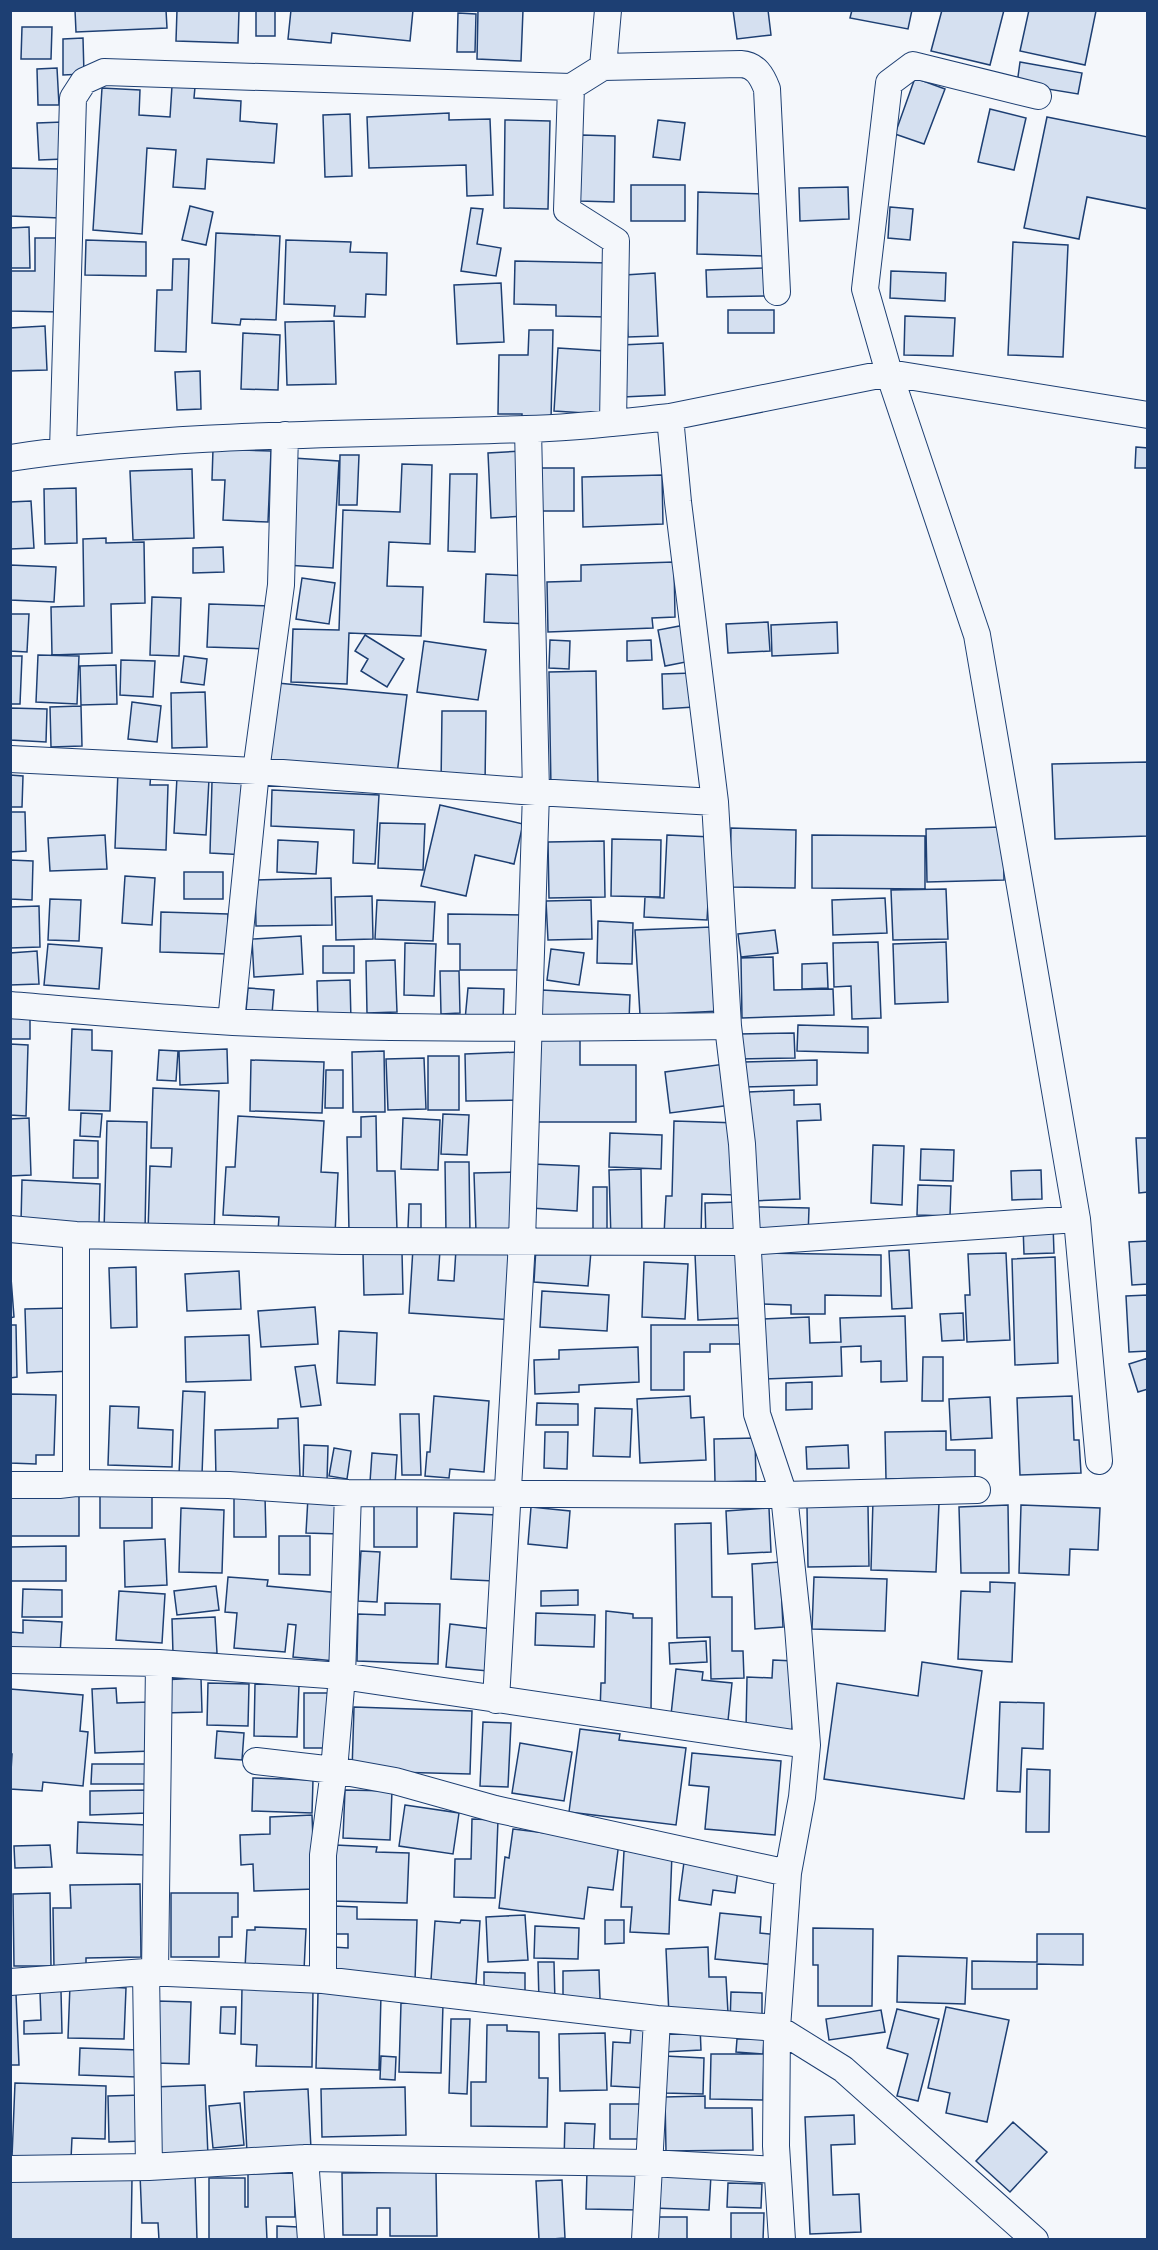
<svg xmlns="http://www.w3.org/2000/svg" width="1158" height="2250" font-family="'Varela Round',sans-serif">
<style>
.building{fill:#d5e0f0;stroke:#1d3f73;stroke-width:1.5}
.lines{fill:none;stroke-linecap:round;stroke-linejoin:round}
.minor-casing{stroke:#1d3f73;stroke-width:28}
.minor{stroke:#f4f7fb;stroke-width:26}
</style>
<rect width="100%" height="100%" fill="#f4f7fb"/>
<path class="building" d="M75 10H166L167 28 76 32Z
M177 10H239L238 43 176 41Z
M256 10H275V36H256Z
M291 10H413L410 41 332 33 331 43 288 39Z
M478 10H523L521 61 477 59Z
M733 10H768L771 35 737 39Z
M852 10H912L908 29 850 18Z
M942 10H1004L990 65 931 51Z
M1029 10 1096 11 1085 65 1020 51Z
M458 13 476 14 475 52H457Z
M22 27H52L51 59H21Z
M83 38 84 74 63 75V39Z
M1020 62 1082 73 1078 94 1017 84Z
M57 68 59 105H38L37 69Z
M915 78 945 89 924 144 895 134Z
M172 86 195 87 194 98 241 101 240 121 277 124 274 163 207 159 205 189 173 187 176 150 147 148 142 234 93 230 102 88 140 90 139 115 170 117Z
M990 109 1026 118 1014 170 978 162Z
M449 113V120L490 119 493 195 467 196 466 165 369 168 367 117Z
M350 114 352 176 325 177 323 115Z
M1047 117 1148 137V209L1087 197 1079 239 1024 228Z
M505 120 550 121 548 209 504 208Z
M658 120 685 123 680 160 653 157Z
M63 122 64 159 39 160 37 123Z
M582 135 615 136 614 202 579 201Z
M10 168 62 169 60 218 10 216Z
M631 185H685V221H631Z
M848 187 849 219 800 221 799 188Z
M698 192 767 194 766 256 697 254Z
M190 206 213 212 206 245 182 240Z
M890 207 913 209 910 240 888 238Z
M471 208 483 209 477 244 501 248 496 276 461 271Z
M29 227 30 268H10V228Z
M216 233 280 236 276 320 241 319 240 325 212 323Z
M35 238H62L61 312 10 311V271H35Z
M86 240 146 242V276L85 275Z
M286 240 351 242 350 252 387 253 386 295 366 294 365 317 334 316 335 306 284 304Z
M1013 242 1068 245 1063 357 1008 355Z
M173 259H189L186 352 155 351 157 290H172Z
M515 261 610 263 608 317 556 316V305L514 304Z
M767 268 768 296 707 297 706 270Z
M891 271 946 273 945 301 890 298Z
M655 273 658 336 628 337 625 275Z
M501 283 504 342 457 344 454 285Z
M728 310H774V333H728Z
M905 316 955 318 953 356 904 355Z
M334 321 336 384 287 385 285 322Z
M45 326 47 370 10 371V328Z
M529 330H553L551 420H522V414H498L499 355H528Z
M243 333 280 335 278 390 241 389Z
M663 343 665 395 623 397 621 345Z
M558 348 605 351 601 414 554 411Z
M200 371 201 409 177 410 175 372Z
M1136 447 1148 448V468H1135Z
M213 449 271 451 268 522 223 520 225 480H212Z
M522 451 525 516 491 518 488 453Z
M340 455H359L357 505H339Z
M293 458 339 461 333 568 286 565Z
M402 464 432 465 430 544 389 542 387 586 423 587 421 636 349 633 347 684 291 682 293 629 339 630 343 510 400 512Z
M535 468H574V511H534Z
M192 469 194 538 133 540 130 471Z
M450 474H477L475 552 448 551Z
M662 475 663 524 583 527 582 477Z
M76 488 77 543 45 544 44 489Z
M31 501 34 548 10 549V502Z
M106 538V543L144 542 145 603 111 604 112 653 52 655 51 607 84 606 83 539Z
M223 547 224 572 193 573V548Z
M674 562 675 617 652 618 653 628 548 632 547 582 581 581V565Z
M10 565 56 567 54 602 10 600Z
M486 574 531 576 529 624 484 622Z
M302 578 335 583 329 624 296 619Z
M152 597 181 598 179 656 150 655Z
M209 604 273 606 271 649 207 647Z
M10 614H29L27 652 10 651Z
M768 622 770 651 728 653 726 624Z
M837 622 838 653 772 656 771 625Z
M685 625 691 661 665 666 658 630Z
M365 635 404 659 387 687 361 671 368 659 355 651Z
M550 640 570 641 569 669 549 668Z
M651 640 652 660 627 661V641Z
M424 641 486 650 478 700 417 692Z
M38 655 79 656 77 704 36 702Z
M10 656H22L20 704H10Z
M184 656 207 659 204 685 181 682Z
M121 660 155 661 153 697 120 695Z
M116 665 117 704 81 705 80 666Z
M596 671 598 787 551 788 549 672Z
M693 673 694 707 663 709 662 674Z
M277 683 407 695 397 774 270 762Z
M205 692 207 747 172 748 171 693Z
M132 702 161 706 157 742 128 739Z
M81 706 82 746 51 747 50 707Z
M10 708 47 709 46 742 10 740Z
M442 711H486L485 785H441Z
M1148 762V836L1055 839 1052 764Z
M118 771 151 772 150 785H168L166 850 115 848Z
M10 775 23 776 22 807H10Z
M177 777 209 779 206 835 174 833Z
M212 782 249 783 247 855 210 853Z
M272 790 379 795 375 864 353 863 354 830 271 826Z
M440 805 523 824 514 864 475 855 466 896 421 886Z
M10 812H25L26 851 10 852Z
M380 823 425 824 423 870 378 868Z
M1003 827 1004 880 927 882 926 829Z
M731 828 796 830 795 888 730 887Z
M105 835 107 869 50 871 48 838Z
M667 835 712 837 707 920 644 917 645 897 664 898Z
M812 835 925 836V889L812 888Z
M612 839 661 840 660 897 611 896Z
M278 840 318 842 316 874 277 872Z
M604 841 605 897 549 898 548 842Z
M10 860 33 861 32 900 10 899Z
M184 872H223V899H184Z
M125 876 155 878 152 925 122 923Z
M331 878 332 925 256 926 255 880Z
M946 889 948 939 893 940 891 890Z
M372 896 373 939 336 940 335 897Z
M885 898 887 933 833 935 832 900Z
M50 899 81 900 79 941 48 940Z
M377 900 435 902 433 941 375 939Z
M591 900 592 939 548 940 546 901Z
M39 906 40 947 10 948V907Z
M161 912 228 914 227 954 160 952Z
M448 914 524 915 523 970H460V944H448Z
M598 921 633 923 632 964 597 963Z
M712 927 720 1011 640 1015 635 930Z
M775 930 778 953 741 957 738 934Z
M301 936 303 974 254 977 252 939Z
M878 942 881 1018 852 1019 851 986 834 987 833 943Z
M946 942 948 1002 895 1004 893 944Z
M405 943 436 944 434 996 404 995Z
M48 944 102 948 99 989 44 985Z
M323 946H354V973H323Z
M551 949 584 953 579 985 547 980Z
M37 951 39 984 10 985V953Z
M773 957 774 990 833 989 834 1015 742 1018 741 958Z
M395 960 397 1012 367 1013 366 961Z
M827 963 828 988 802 989V964Z
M440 971H459L460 1013 441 1014Z
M350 980 351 1021 318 1022 317 981Z
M248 988 274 990 272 1014 246 1011Z
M468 988 504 989 503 1021 465 1020Z
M542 990 630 995 629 1021 541 1017Z
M10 1011H30V1039H10Z
M798 1025 868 1027V1053L797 1051Z
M72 1029 92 1030V1050L112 1051 110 1111 69 1110Z
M794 1033 795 1058 739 1059V1034Z
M533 1038H580V1065H636V1122H533Z
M10 1044 28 1045 26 1116 10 1115Z
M227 1049 228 1083 180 1085 179 1051Z
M159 1050 178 1051 176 1081 157 1080Z
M384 1051 385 1112H353L352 1052Z
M520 1052 521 1100 466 1101 465 1054Z
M428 1056H459V1110H428Z
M424 1058 426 1109 388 1110 386 1059Z
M251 1060 324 1062 322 1113 250 1111Z
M817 1060V1085L743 1087V1062Z
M725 1064 731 1105 670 1113 665 1072Z
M326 1070H343V1108H325Z
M153 1088 219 1091 214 1235 148 1233 150 1166 171 1167 172 1148H151Z
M794 1090V1105L820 1104 821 1120 797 1121 800 1199 753 1201 749 1092Z
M81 1113 102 1114 100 1137 80 1136Z
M443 1114 469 1115 467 1155 441 1154Z
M238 1116 324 1121 321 1172 338 1173 335 1234 278 1231 279 1217 223 1215 226 1167H235Z
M376 1116 377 1171H395L397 1230 349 1231 347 1137H361V1117Z
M29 1118 31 1175 10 1176V1119Z
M403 1118 440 1120 438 1170 401 1169Z
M107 1121 147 1122 145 1231H104Z
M674 1121 739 1123 737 1195 702 1194 701 1236 664 1235 666 1196H672Z
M610 1133 662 1135 661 1169 609 1167Z
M1136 1138H1148V1192L1139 1193Z
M74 1140 98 1141V1178H73Z
M873 1145 904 1146 902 1205 871 1203Z
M921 1149 954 1150 953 1181 920 1180Z
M445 1162H469L470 1234H446Z
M533 1164 579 1166 577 1211 531 1208Z
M641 1169 642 1238 611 1239 609 1170Z
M1041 1170 1042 1199 1012 1200 1011 1171Z
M520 1172 522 1230 476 1232 474 1173Z
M22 1180 100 1184 99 1224 21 1222Z
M918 1185 951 1186 950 1216 917 1215Z
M593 1187H607V1236H593Z
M740 1202 741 1239 706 1241 705 1203Z
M409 1204H421V1228H408Z
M758 1207 809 1208 808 1237 757 1236Z
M1053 1224 1054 1253 1024 1254 1023 1225Z
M1148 1241V1284L1132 1285 1129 1242Z
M536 1247 591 1251 588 1286 534 1282Z
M413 1248 440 1250 438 1280 454 1281 456 1249 518 1254 513 1320 409 1313Z
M909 1250 912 1308 892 1309 889 1251Z
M402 1252 403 1294 364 1295 363 1253Z
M742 1252 744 1318 698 1320 695 1254Z
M759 1253 881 1255V1296L825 1295V1314H791V1305L758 1304Z
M1006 1253 1010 1340 967 1342 965 1295H970L968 1254Z
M1055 1257 1058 1363 1015 1365 1012 1259Z
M644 1262 688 1264 685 1319 642 1317Z
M10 1265 14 1317 10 1318Z
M136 1267 137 1327 111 1328 109 1268Z
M239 1271 241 1309 187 1311 185 1274Z
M542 1291 609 1295 607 1331 540 1327Z
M1148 1295V1351L1129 1352 1126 1296Z
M315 1307 318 1344 261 1347 258 1311Z
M70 1308 72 1371 27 1373 25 1309Z
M963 1313 964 1340 942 1341 940 1314Z
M905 1316 907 1381 881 1382V1361L861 1362V1346L841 1347 842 1376 765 1379 763 1319 809 1317 810 1343 841 1342 840 1318Z
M10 1325H16L17 1377 10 1378Z
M651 1325H748V1344H710V1352H684V1390H651Z
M339 1331 377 1333 375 1385 337 1383Z
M249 1335 251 1380 186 1382 185 1337Z
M638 1347 639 1382 579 1385V1392L535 1394 534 1360 559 1359V1350Z
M923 1357H943V1401H922Z
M1148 1358V1389L1138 1392 1129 1364Z
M315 1365 321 1405 301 1407 295 1367Z
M812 1382V1409L786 1410V1383Z
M183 1391 205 1392 202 1475 179 1474Z
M10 1394 56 1395 54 1455H36V1464L10 1463Z
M434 1396 489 1401 484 1472 450 1469 449 1478 425 1476 427 1452H430Z
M690 1396 691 1418 704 1417 706 1460 640 1463 637 1399Z
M1072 1396 1074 1440H1079L1081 1473 1020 1475 1017 1398Z
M990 1397 992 1438 951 1440 949 1399Z
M537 1403 578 1404V1425H536Z
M110 1406 139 1407 138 1428 173 1430 172 1467 108 1465Z
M595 1408 632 1409 630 1457 593 1456Z
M400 1414H419L421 1475H402Z
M298 1418 300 1476 216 1479 215 1430 278 1428V1419Z
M946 1431V1450H975V1477L886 1479 885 1432Z
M545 1432H568L567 1469 544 1468Z
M755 1438 756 1481 715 1482 714 1439Z
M304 1445 328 1446 327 1481 303 1479Z
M848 1445 849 1468 807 1469 806 1447Z
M334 1448 351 1451 347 1479 329 1476Z
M372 1453 397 1455 395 1484 370 1482Z
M100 1491H152V1528H100Z
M10 1495H79V1536H10Z
M234 1496H265L266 1537H234Z
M308 1497 342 1499 340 1534 306 1533Z
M873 1500 939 1503 936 1572 871 1570Z
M374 1501H417V1547H374Z
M1008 1505 1009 1573H961L959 1507Z
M1021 1505 1100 1508 1098 1550 1070 1549 1069 1575 1019 1573Z
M868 1506 869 1566 808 1567 807 1507Z
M531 1507 570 1511 567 1548 528 1544Z
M181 1508 224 1510 222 1573 179 1572Z
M769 1508 771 1552 728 1554 726 1511Z
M454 1513 497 1515 494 1581 451 1579Z
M711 1523 712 1597H732V1651H743L744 1678 711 1679 710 1637 677 1638 675 1524Z
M279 1536H310V1575L279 1574Z
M165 1539 167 1585 125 1587 124 1541Z
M66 1546V1581H10V1547Z
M361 1551 380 1552 377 1602 358 1601Z
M780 1562 783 1627 755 1629 752 1564Z
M228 1577 268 1580 267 1586 341 1593 335 1661 293 1657 296 1625 288 1624 285 1652 234 1648 237 1613 225 1612Z
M814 1577 887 1579 885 1631 812 1629Z
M990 1582 1015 1583 1012 1662 958 1659 961 1591 990 1592Z
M216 1586 219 1610 177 1615 174 1591Z
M23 1589 62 1590V1617H22Z
M578 1590V1605L541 1606V1591Z
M119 1591 165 1594 162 1643 116 1640Z
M385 1603 440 1604 438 1664 357 1661 358 1614 385 1615Z
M606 1611 633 1614V1618H652L651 1712H600L601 1683H605Z
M536 1613 595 1615 594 1647 535 1645Z
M215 1617 217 1653 173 1654 172 1619Z
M23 1620 62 1622 60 1654 10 1652V1632L23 1633Z
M450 1624 492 1629 488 1671 446 1667Z
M706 1641 707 1662 670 1664 669 1643Z
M773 1660 794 1661 792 1731 746 1729 747 1677 772 1678Z
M922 1662 982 1671 964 1799 824 1779 837 1683 918 1696Z
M676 1669 703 1672 702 1680 732 1683 727 1730 670 1724Z
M201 1678 202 1712 163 1713 161 1680Z
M208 1683 249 1684 248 1726 207 1725Z
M255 1684 299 1685 297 1737 254 1736Z
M116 1688 117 1703 150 1702 152 1751 95 1753 92 1689Z
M10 1689 83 1695 80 1731 88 1732 83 1786 43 1782 42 1791 10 1789 12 1754H10Z
M304 1693H335L334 1748H304Z
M1000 1702 1044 1703 1043 1749 1022 1748 1020 1792 997 1791Z
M354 1707 472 1711 470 1774 352 1771Z
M483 1722 511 1723 508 1787 480 1786Z
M580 1729 620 1734 619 1740 686 1748 676 1825 569 1812Z
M217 1731 244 1733 242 1760 215 1758Z
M520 1743 572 1752 564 1801 512 1793Z
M692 1753 781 1761 775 1835 705 1829 709 1787 689 1785Z
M92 1764H146V1784H91Z
M1027 1769 1050 1770 1049 1832H1026Z
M253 1778 313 1780 312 1813 252 1811Z
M147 1790V1813L90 1815V1791Z
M345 1790 392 1791 390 1840 343 1838Z
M405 1805 459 1813 453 1854 399 1846Z
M312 1815 315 1889 254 1891 253 1864 241 1865 240 1835 270 1834V1817Z
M472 1819 498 1820 495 1898 454 1897 455 1859H471Z
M78 1822 147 1825 146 1855 77 1853Z
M513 1829 619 1842 613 1890 588 1887 584 1919 499 1908 505 1857 509 1858Z
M50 1845 52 1867 15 1868 14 1846Z
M335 1845 377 1847 376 1852 409 1853 407 1903 333 1901Z
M624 1851 672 1853 669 1934 630 1932 632 1907H621Z
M684 1862 738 1870 735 1893 713 1890 711 1905 679 1900Z
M140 1884 141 1957 86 1958V1967L54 1968 53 1908H71L70 1885Z
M50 1893 51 1966H14L13 1894Z
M171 1893H238V1917H232V1937H219V1957H171Z
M333 1906 357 1907V1919L417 1920 415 1981 332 1975 333 1947 348 1948V1934H332Z
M720 1913 761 1917 760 1933 779 1935 776 1965 715 1959Z
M525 1915 528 1960 488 1962 486 1917Z
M461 1920 480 1921 476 1984 431 1980 435 1921 460 1923Z
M605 1920H624V1943L605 1944Z
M535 1926 579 1928 578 1959 534 1958Z
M255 1927 306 1929 304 1970 245 1968 247 1930H255Z
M813 1928 873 1929 872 2006H818V1965H813Z
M1037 1934H1083V1965L1037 1964V1989H972V1961L1037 1962Z
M708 1947 709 1977H726L728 2013 669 2016 666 1949Z
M898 1956 967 1958 965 2004 897 2002Z
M538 1962H554L555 2002H539Z
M599 1970 600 1999 563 2000V1971Z
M484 1972 525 1973V1992L484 1994Z
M70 1985 126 1988 124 2039 68 2038Z
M242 1988 313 1989 312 2067 256 2066 257 2045 241 2044Z
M61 1991 62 2033 24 2034V2021L41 2020 40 1992Z
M731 1992 762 1993V2024H730Z
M318 1993 381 1995 379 2070 316 2068Z
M16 1994 19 2065H10V1995Z
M157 2001 191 2002 189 2064 155 2063Z
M401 2003 443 2004 441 2073 399 2072Z
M221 2007H236L235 2034 220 2033Z
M946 2007 1009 2020 987 2122 946 2113 950 2093 928 2088Z
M897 2009 939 2019 918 2101 897 2096 908 2054 887 2048Z
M881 2010 885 2032 829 2040 826 2019Z
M451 2019H470L467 2094 449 2093Z
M487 2025H507V2031L539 2032V2078H548L547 2127 471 2126V2082H486Z
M700 2026 701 2050 663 2052 662 2027Z
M631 2028 650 2029 648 2088 611 2086 613 2042 630 2043Z
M605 2033 607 2090 560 2091 559 2034Z
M737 2039H764L763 2054 736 2052Z
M80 2048 139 2050 137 2077 79 2075Z
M711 2054H764L763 2100 710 2099Z
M381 2056 396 2057 395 2080 380 2079Z
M665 2056 704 2058 703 2094 664 2093Z
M15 2083 106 2086 105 2139 72 2138 71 2159 12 2157Z
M205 2085 208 2156 156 2157 154 2087Z
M405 2087 406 2135 322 2137 321 2089Z
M308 2089 311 2149 247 2153 244 2092Z
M142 2095 144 2141 109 2142 108 2096Z
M705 2096V2108H752L753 2150 666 2151 665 2097Z
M240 2103 244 2145 213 2148 209 2106Z
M610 2104H650V2139H610Z
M854 2115 855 2144 831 2145 833 2195 859 2194 861 2232 810 2234 805 2117Z
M1013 2122 1047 2152 1010 2192 976 2161Z
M565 2123 595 2124 593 2162 564 2161Z
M587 2170 640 2171V2210L586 2209Z
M195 2172 197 2240H159L158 2223H142L140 2174Z
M436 2172 437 2236H390V2208H377V2235H343L342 2173Z
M294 2173 295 2217H266L267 2240H209V2178H245V2207H248V2174Z
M654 2173 711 2175 709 2210 653 2208Z
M11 2178 132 2179 131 2240H10Z
M562 2180 565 2238 539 2240 536 2181Z
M728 2183 762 2184 761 2208 727 2207Z
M731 2213H764L763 2240H731Z
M656 2217H687V2240H656Z
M277 2226 298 2227V2240H277Z"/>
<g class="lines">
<g class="minor-casing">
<path id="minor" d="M608 10 603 67 571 87 567 210 616 241 613 423
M603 67 741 64C756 65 762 76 767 89L777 292
M1038 96 913 65 889 83 865 289 889 373 977 635 1077 1219 1099 1461
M670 417 889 373 1148 415
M63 450 73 98 84 81 104 72 571 87
M10 458C181 432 354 435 526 429 574 428 622 422 670 417L678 502 715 802 728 1026 742 1144 757 1414 784 1495 798 1627 807 1745 802 1797 788 1873 777 2028 776 2146 782 2240
M10 759 256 771 536 792 715 802
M10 1005C84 1011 159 1018 233 1022 398 1030 563 1028 728 1026
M231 1022 256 771 281 585 285 435
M10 1229 76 1235 342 1241 747 1242 1077 1219
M76 1235V1483
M10 1485H59L76 1483 229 1485 348 1493 784 1495 977 1490
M10 1660 159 1663 342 1676 807 1745
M496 1700 522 1241 536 792 528 429
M256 1761 334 1770 395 1781 495 1809 788 1873
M146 1972 149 2167
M155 1974 159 1663
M323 1980V1855L334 1770 342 1676 348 1493
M10 1982 146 1972 323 1980 657 2019 777 2028 843 2069 1035 2240
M10 2169 149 2167 305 2158
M311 2240 305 2158 650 2163 777 2170
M645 2240 657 2019"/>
</g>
<use href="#minor" class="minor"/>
</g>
<rect width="1158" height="2250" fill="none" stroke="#1d3f73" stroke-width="24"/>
</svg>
